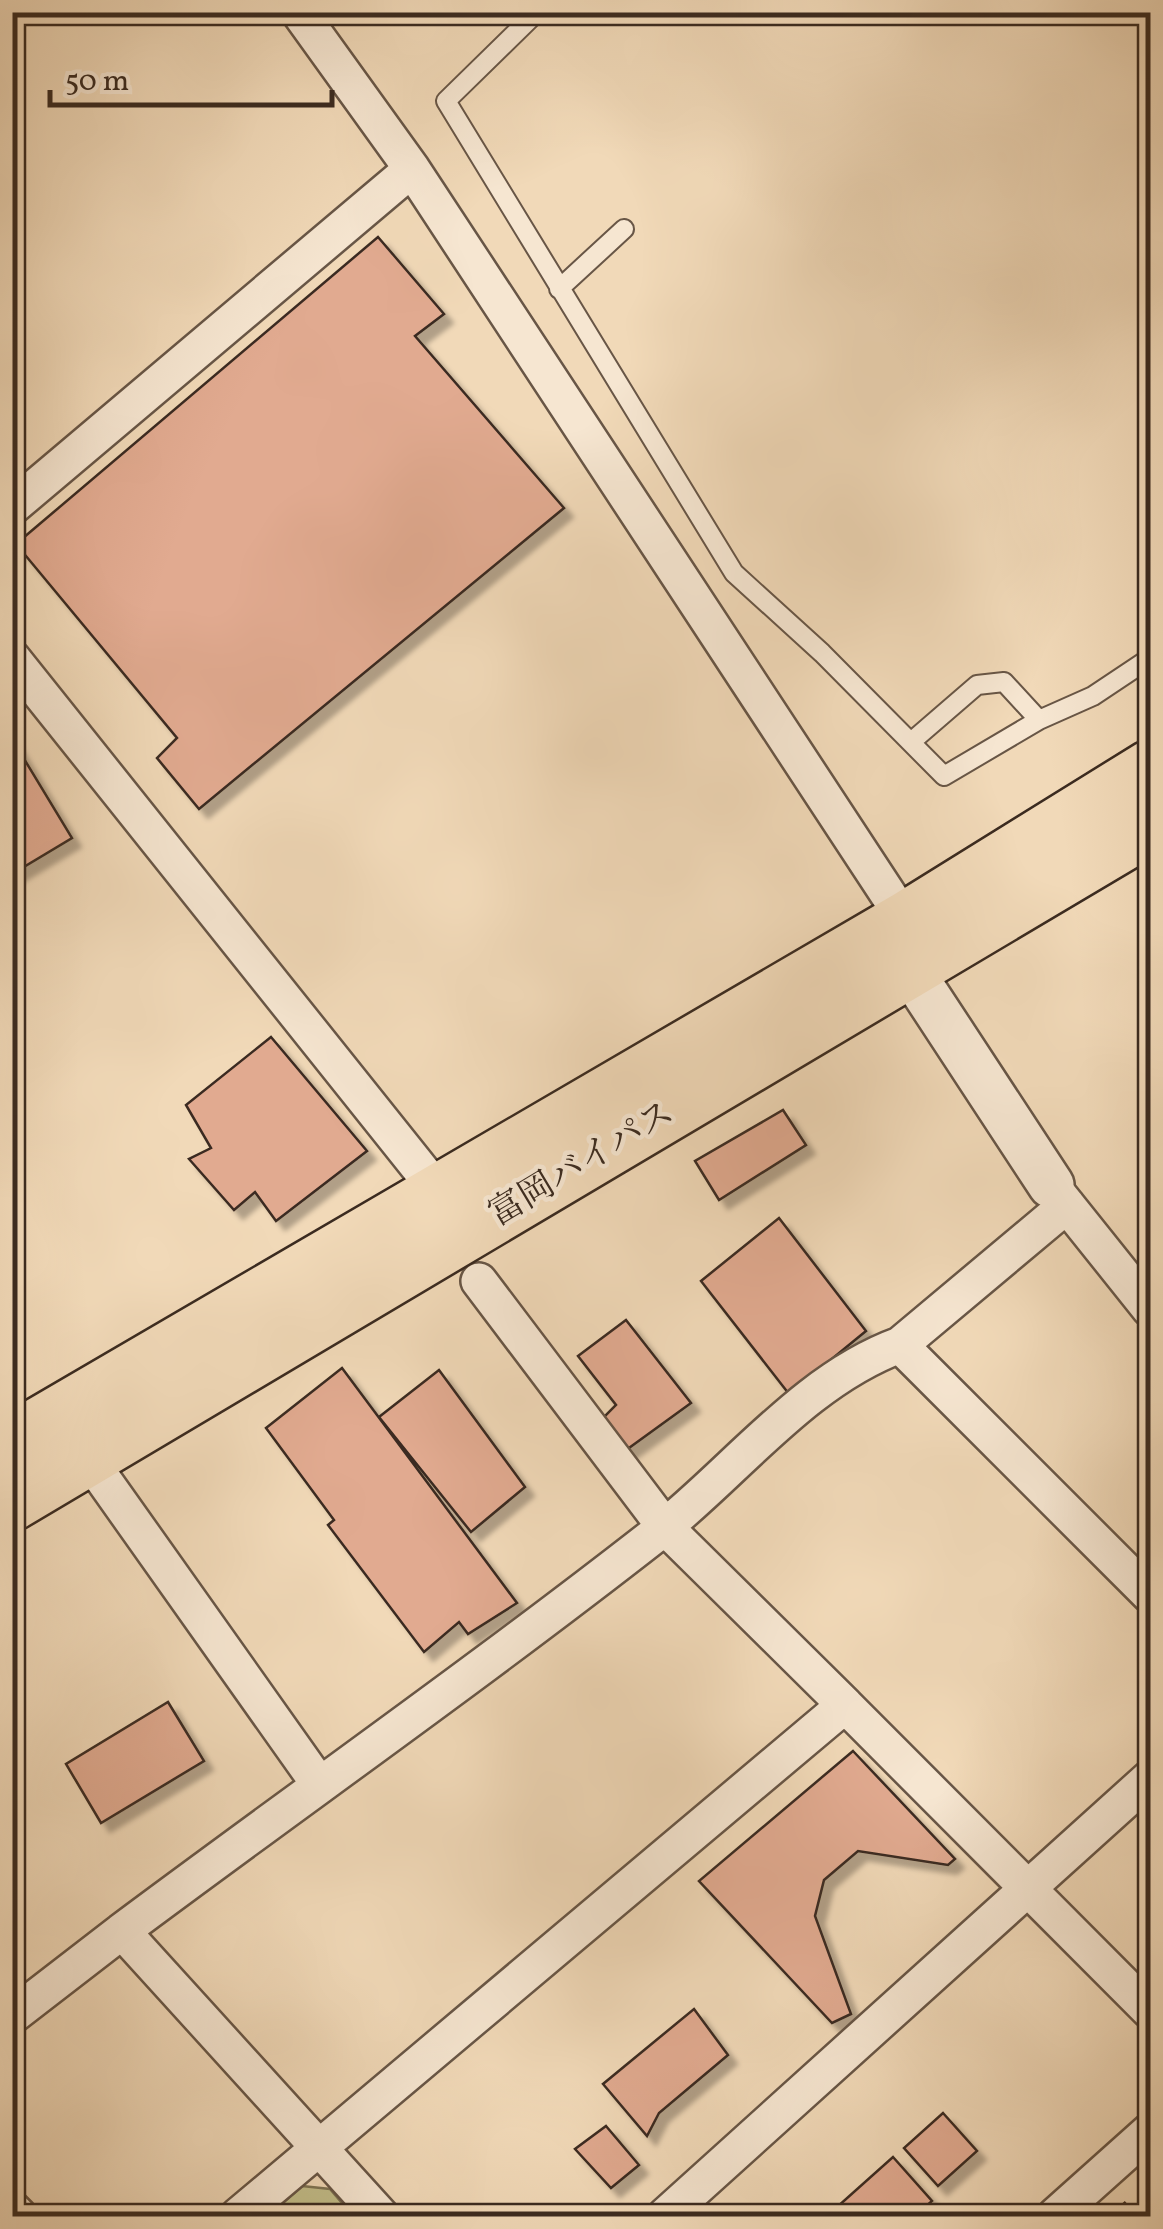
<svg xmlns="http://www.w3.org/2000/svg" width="1163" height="2229" font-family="Vollkorn,'Noto Serif JP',serif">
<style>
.park{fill:url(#park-tufts);stroke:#7e7454;stroke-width:2.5}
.building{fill:#e1aa90;stroke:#3b2b20;stroke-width:2.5;filter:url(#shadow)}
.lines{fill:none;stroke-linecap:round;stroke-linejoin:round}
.service-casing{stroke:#685646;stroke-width:22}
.minor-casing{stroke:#685646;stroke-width:40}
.tertiary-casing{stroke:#685646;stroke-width:50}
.trunk-casing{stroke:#3b2b20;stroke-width:60}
.service{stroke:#f6e6d1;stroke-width:18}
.minor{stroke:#f6e6d1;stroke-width:35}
.tertiary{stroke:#f6e6d1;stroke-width:45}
.trunk{stroke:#f1d9b8;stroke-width:55}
.rail{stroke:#3b2b20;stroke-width:8;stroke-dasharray:18 18;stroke-linecap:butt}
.labels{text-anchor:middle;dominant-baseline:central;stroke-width:9;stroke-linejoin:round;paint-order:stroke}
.street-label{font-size:35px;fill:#3b2b20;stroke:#f6e6d1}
</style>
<defs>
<pattern id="park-tufts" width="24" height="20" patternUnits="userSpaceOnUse" patternTransform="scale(2.5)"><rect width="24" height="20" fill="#c2bd89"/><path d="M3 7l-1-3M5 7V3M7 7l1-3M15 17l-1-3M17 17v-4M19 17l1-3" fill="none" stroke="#9f9a70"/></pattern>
<filter id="shadow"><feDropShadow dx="9" dy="9" stdDeviation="2.5" flood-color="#0004"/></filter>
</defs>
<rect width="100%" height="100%" fill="#f1d9b8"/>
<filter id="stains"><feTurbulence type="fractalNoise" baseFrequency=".002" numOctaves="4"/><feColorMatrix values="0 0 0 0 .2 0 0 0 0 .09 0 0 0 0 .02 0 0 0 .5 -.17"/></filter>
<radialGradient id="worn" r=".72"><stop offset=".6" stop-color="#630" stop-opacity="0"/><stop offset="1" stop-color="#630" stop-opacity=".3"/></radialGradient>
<path class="park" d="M302 2186 330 2189 353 2216H268Z"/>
<path class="building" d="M378 237 444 314 415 336 564 508 199 809 157 758 177 738 16 544Z
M12 739 72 838 12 874Z
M271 1037 367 1151 276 1221 255 1192 234 1210 189 1159 211 1148 186 1105Z
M783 1110 806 1145 719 1200 695 1161Z
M779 1218 866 1331 789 1394 701 1281Z
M626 1320 691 1403 622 1453 598 1423 616 1405 578 1356Z
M342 1368 517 1603 468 1634 459 1622 424 1652 328 1525 334 1520 266 1428Z
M439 1370 525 1487 471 1532 379 1417Z
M168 1702 204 1761 101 1823 66 1764Z
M853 1751 955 1859 948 1865 858 1851 824 1880 815 1916 851 2014 832 2023 699 1881Z
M694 2009 728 2055 659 2113 647 2136 603 2084Z
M943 2113 977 2151 938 2186 904 2148Z
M606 2126 639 2165 611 2188 575 2149Z
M893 2157 932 2201 915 2216H827Z"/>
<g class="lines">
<g class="service-casing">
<path id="service" d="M537 12 446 101 734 573 822 653 944 776 1039 720 1093 696 1150 658
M559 289 624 229
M911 742 977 685 1004 682 1039 720"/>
</g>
<g class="minor-casing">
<path id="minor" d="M299 12 412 169 905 920 907 937
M12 507 412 169
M12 658 437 1190
M1054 1189 1150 1309
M900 1345 1150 1595
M88 1458 319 1784
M845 1705 1150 2011
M12 2016 122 1931
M12 2209 19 2216
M238 2216 845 1705 665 1527 479 1281
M381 2216 122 1931C300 1798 481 1671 656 1534 735 1472 804 1380 900 1345L1067 1205
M665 2216 1150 1778
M1055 2216 1150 2131"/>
</g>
<g class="tertiary-casing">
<path id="tertiary" d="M910 970 1051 1185"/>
</g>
<g class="trunk-casing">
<path id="trunk" d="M12 1441 905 920 1150 768
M12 1503 1150 827"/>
</g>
<use href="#service" class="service"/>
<use href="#minor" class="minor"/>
<use href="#tertiary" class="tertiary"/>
<use href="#trunk" class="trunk"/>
<path class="rail" d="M1114 2216 1150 2184"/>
</g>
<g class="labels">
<g class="street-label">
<text transform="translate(582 1165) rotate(-31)">富岡バイパス</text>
</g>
</g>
<rect width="1163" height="2229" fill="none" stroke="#f1d9b8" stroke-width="50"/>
<rect x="15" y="15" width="1133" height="2199" fill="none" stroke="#3b2b20" stroke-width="5"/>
<rect x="25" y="25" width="1113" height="2179" fill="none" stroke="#3b2b20" stroke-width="2.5"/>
<path d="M50 90v15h282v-15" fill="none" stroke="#3b2b20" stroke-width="5"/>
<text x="65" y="90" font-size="30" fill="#3b2b20" stroke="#f6e6d1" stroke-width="8" paint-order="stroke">50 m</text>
<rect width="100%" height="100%" filter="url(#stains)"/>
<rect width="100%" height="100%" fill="url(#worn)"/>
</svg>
